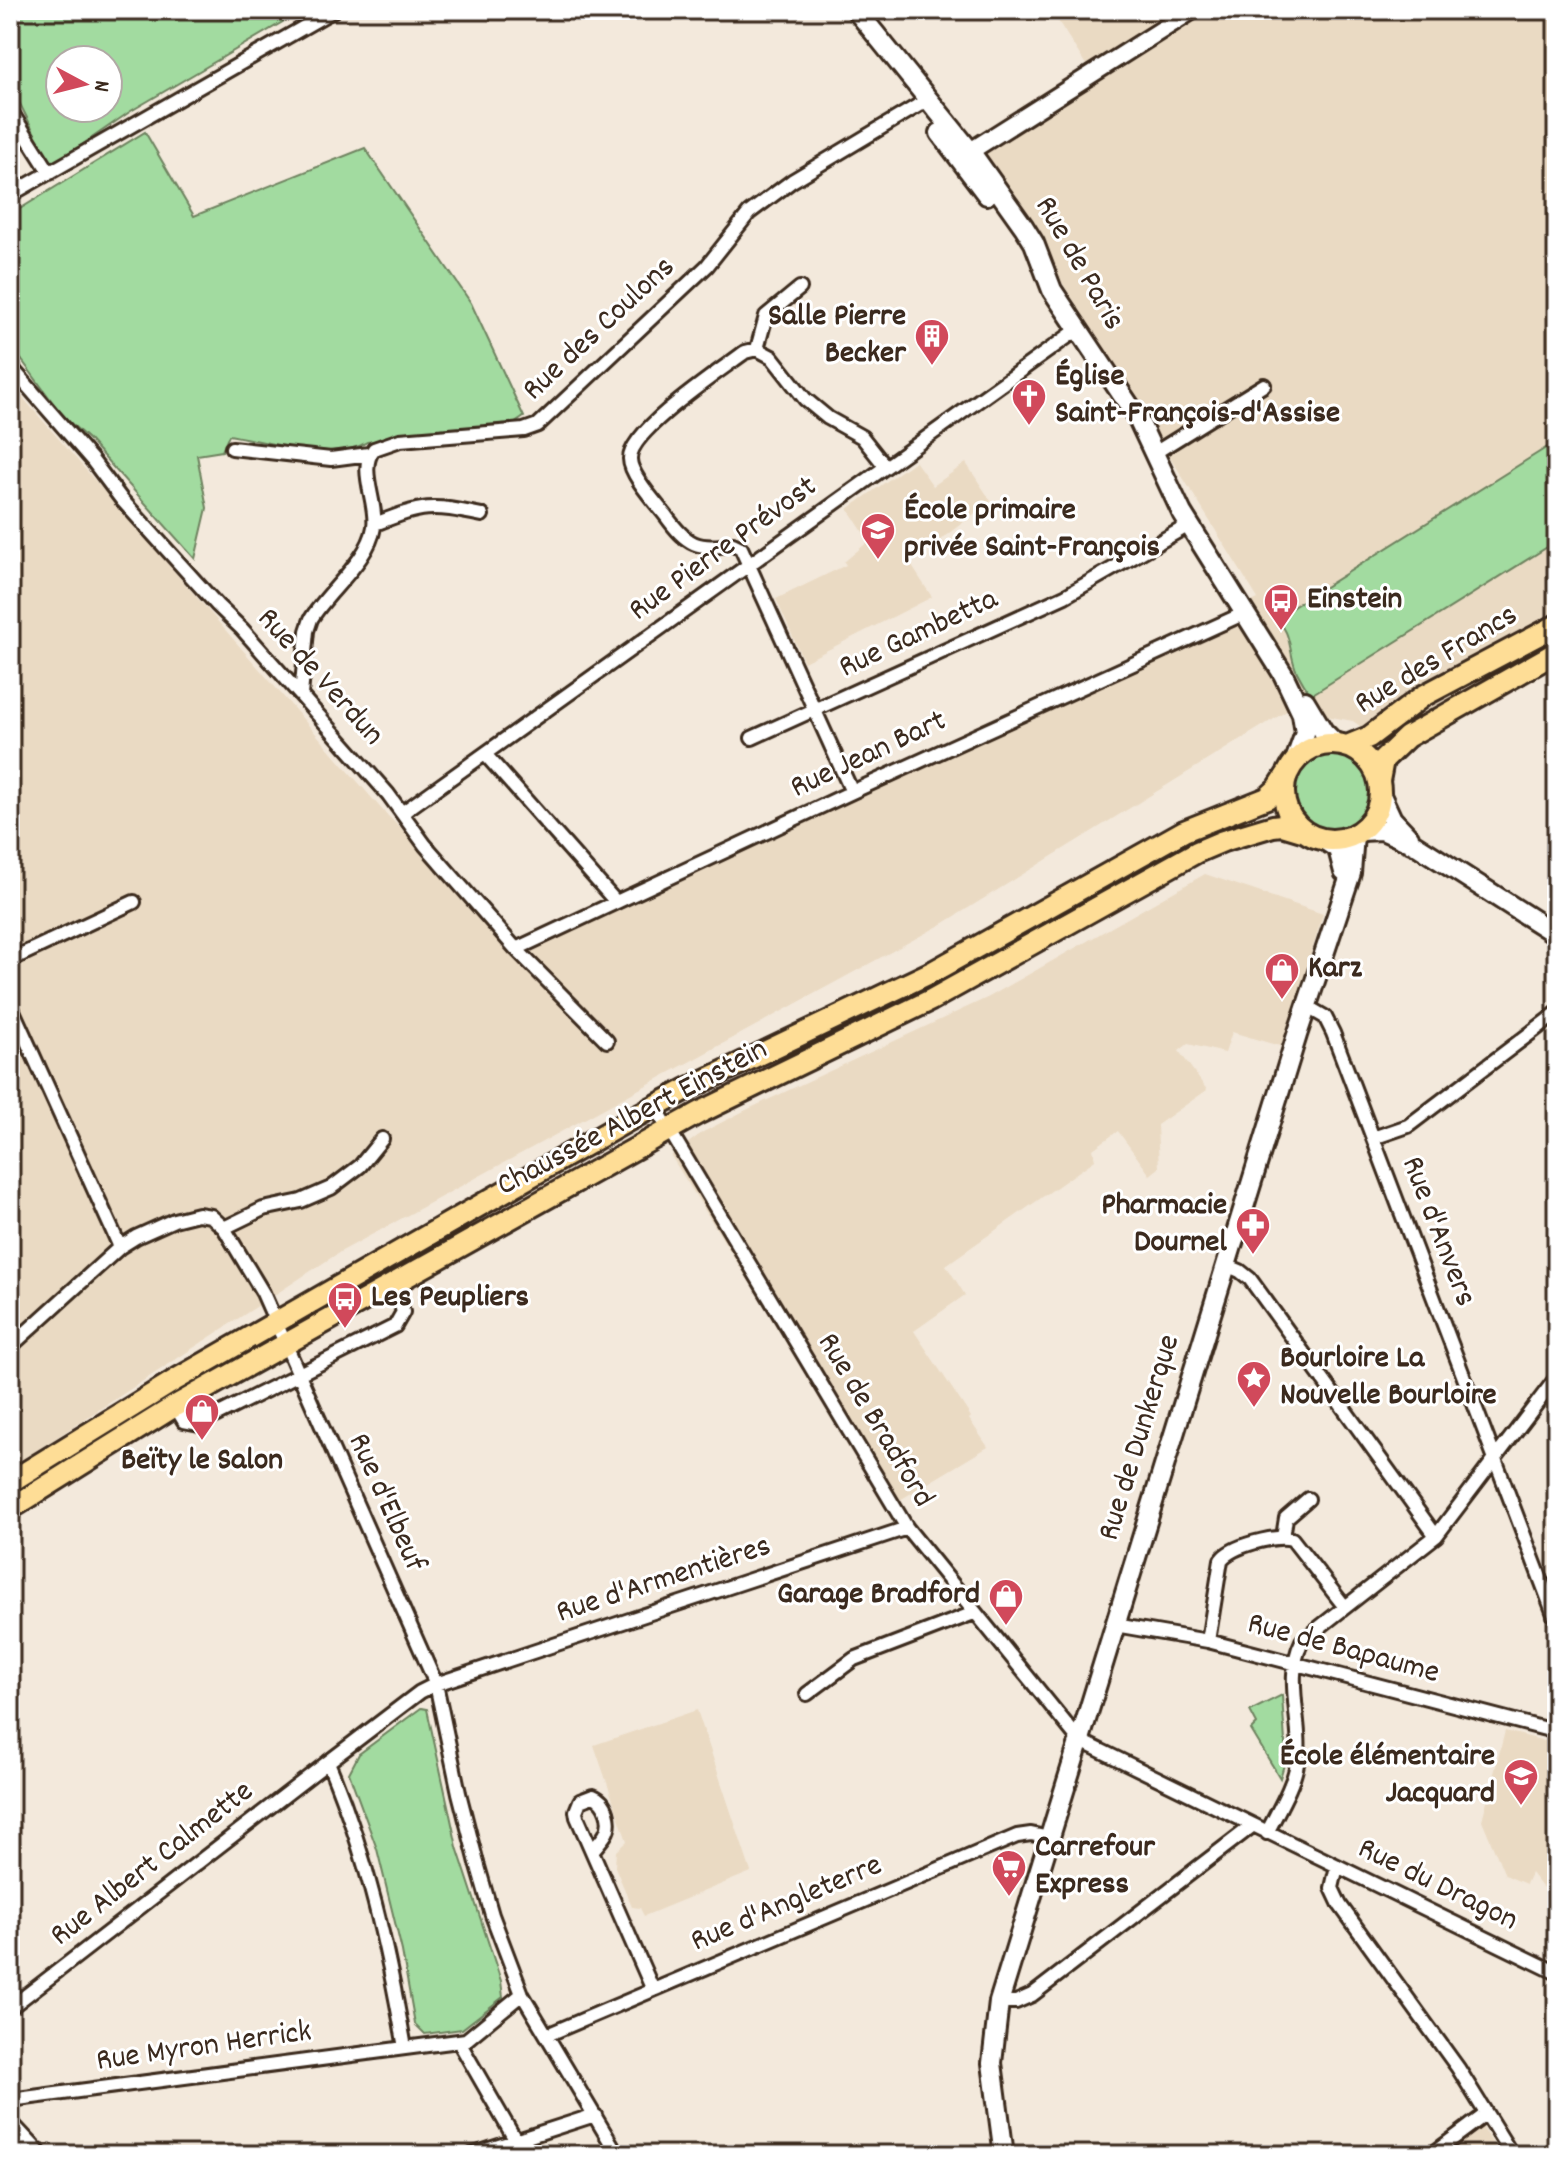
<svg xmlns="http://www.w3.org/2000/svg" width="1567" height="2165" font-family="Dekko,sans-serif">
<style>
.built{fill:#eadac3}
.green{fill:#a2dba0;stroke:#6e825f;stroke-width:2;fill-rule:evenodd}
.lines{fill:none;stroke-linecap:round;stroke-linejoin:round}
.minor-casing{stroke:#3b2a1e;stroke-width:18}
.tertiary-casing{stroke:#3b2a1e;stroke-width:22}
.secondary-casing{stroke:#3b2a1e;stroke-width:24}
.primary-casing{stroke:#3b2a1e;stroke-width:26}
.minor{stroke:#fff;stroke-width:12}
.tertiary{stroke:#fff;stroke-width:16}
.secondary{stroke:#fff;stroke-width:18}
.primary{stroke:#fedd96;stroke-width:20}
.labels{text-anchor:middle;dominant-baseline:central;stroke-width:6;stroke-linejoin:round;paint-order:stroke}
.street-label{font-size:32px;fill:#3b2a1e;stroke:#fff}
.poi-label{font-size:32px;font-weight:bold;fill:#3b2a1e;stroke:#fff;text-anchor:start}
</style>
<rect width="100%" height="100%" fill="#f3e9dc"/>
<filter id="ink" filterUnits="userSpaceOnUse"><feTurbulence type="fractalNoise" baseFrequency=".0125" numOctaves="2"/><feDisplacementMap in="SourceGraphic" scale="16" xChannelSelector="R" yChannelSelector="G"/><feConvolveMatrix kernelMatrix="1 2 1 2 8 2 1 2 1" color-interpolation-filters="sRGB"/></filter>
<g filter="url(#ink)">
<path class="built" d="M1051 10H1557V441L1274 619 1282 623 1287 633 1291 656 1311 695 1557 541V661L1398 749 1383 743 1353 721 1326 716 1311 696 944 923 340 1252 10 1468V383L385 813 527 951 1258 599 976 143 1088 68Z
M915 461 933 486 966 463 991 501 910 563 932 597 804 662 776 599 846 565 844 562 869 541 848 509Z
M1205 874 1323 914 1283 1047 1232 1032 1225 1053 1188 1044 1179 1051 1207 1090 1157 1125 1159 1168 1150 1175 1118 1131 1093 1149 1095 1160 946 1265 965 1295 914 1331 971 1417 969 1419 988 1447 885 1509 830 1411 671 1156 703 1132 744 1111 989 997Z
M697 1710 751 1872 644 1916 640 1908 632 1907 615 1867 616 1851 627 1841 594 1745Z
M1505 1731 1557 1744V1881L1542 1887 1531 1873 1526 1884 1505 1875 1482 1820Z
M1481 2125 1500 2155H1446Z"/>
<path class="green" d="M10 10H303L131 111 51 166 10 84ZM60 60H108V108H60Z
M145 132 194 216 365 148 471 303 524 417 512 425 367 442C334 463 265 441 229 435L222 451 197 455 207 508 195 559 88 439 62 415 10 344V215Z
M1557 441V541L1311 695C1306 688 1301 680 1297 672 1288 654 1293 629 1274 619Z
M1294 791a38 38 0 1 1 76 0a38 38 0 1 1-76 0Z
M1282 1695 1286 1758 1280 1778 1251 1730 1257 1724 1250 1711Z
M421 1708 427 1709 457 1847 501 1981 503 1997 462 2029 425 2034 415 2024 402 1951 377 1849 349 1773 359 1754Z"/>
<g class="lines">
<g class="minor-casing">
<path id="minor" d="M10 110 50 173
M10 195 334 10
M757 349 766 316 800 288
M10 366 92 460 122 500 217 605 242 629 388 794 425 845 516 949 607 1041
M232 448 331 459 369 454
M1153 454 1264 385
M375 524C424 505 430 504 482 515
M301 695 307 631 311 619C328 591 369 560 374 527 378 503 357 468 374 449L400 440 524 430 538 425 707 266 749 213 792 181 929 99
M752 738 1065 596 1189 525
M485 754 616 902
M852 792 741 548 733 544C698 551 687 545 666 516 656 503 630 475 630 459 629 431 721 370 745 352L757 349 772 357 805 399 828 418 862 437 885 466
M402 813 1077 330
M516 949 852 792 1245 613
M10 960 134 902
M10 1004 120 1247 10 1347
M1306 1006 1325 1017 1333 1033 1557 1622
M655 1106 907 1528 1079 1740 1557 1973
M1373 1138 1408 1126 1557 1013
M224 1228 263 1209 301 1201 331 1188 360 1166 382 1139
M120 1247 136 1237 174 1220 198 1214 211 1216 224 1228 263 1293 436 1684 459 1793 477 1863 492 1915 522 1994 618 2155
M1226 1265 1240 1271 1250 1279 1436 1536
M175 1406 184 1421 199 1424 395 1326 403 1312 394 1282
M1283 1537 1286 1518 1308 1499
M1115 1625 1208 1641 1557 1732
M1208 1641 1221 1560C1231 1546 1276 1534 1292 1539L1345 1607
M807 1694 854 1659 974 1613
M1267 1833C1277 1812 1293 1787 1297 1764 1304 1725 1283 1679 1302 1641L1436 1536 1557 1377
M592 1851C596 1846 601 1841 605 1835 613 1823 607 1801 593 1796L580 1801 576 1811 577 1817 653 1990
M1337 1866 1332 1888 1340 1905 1458 2068 1512 2155
M522 1994 466 2040 405 2048C388 1950 367 1854 328 1762L420 1692 436 1684 907 1528
M999 2002H1016L1032 1995 1252 1826
M10 2008 328 1762
M547 2035 1017 1836 1031 1834 1049 1838
M459 2042 524 2155
M10 2100 405 2048
M471 2155 595 2115
M1431 2155 1486 2114"/>
</g>
<g class="tertiary-casing">
<path id="tertiary" d="M961 157 1193 10
M10 2124 39 2155"/>
</g>
<g class="secondary-casing">
<path id="secondary" d="M856 10 970 151 1024 227 1034 243 1052 290 1137 417 1182 513 1283 674 1302 714 1305 733 1295 761
M940 133 987 195
M1305 701 1323 731 1336 744
M1380 793 1392 819 1409 837
M1361 831 1382 830 1416 845 1557 935
M1324 840 1338 849 1344 872
M1004 2155 992 2063 999 2002 1297 1035 1351 873 1354 835"/>
</g>
<g class="primary-casing">
<path id="primary" d="M1284 792a48 48 0 1 1 96 0a48 48 0 1 1-96 0Z
M1347 746 1369 737 1423 696 1557 625
M1379 781 1383 760 1407 737 1557 652
M10 1482 177 1379 629 1120 687 1089 934 971 1184 831 1267 798 1278 788 1287 774
M10 1509 175 1406 699 1113 931 1000 1197 852 1223 841 1273 826 1282 825 1302 831"/>
</g>
<use href="#minor" class="minor"/>
<use href="#tertiary" class="tertiary"/>
<use href="#secondary" class="secondary"/>
<use href="#primary" class="primary"/>
</g>
</g>
<defs>
<g id="building-pin" transform="scale(1.8)"><path d="M0 17L-7.5 6A9.5 9.5 0 1 1 7.5 6Z" fill="#d1495b" stroke="#fff"/><path d="M-4-6H4V6H1V3H-1V6H-4ZM-2.5-4.3h1.7v1.8h-1.7ZM.8-4.3h1.7v1.8H.8ZM-2.5-1h1.7V.8h-1.7ZM.8-1h1.7V.8H.8Z" fill="#fff"/></g>
<g id="church-pin" transform="scale(1.8)"><path d="M0 17L-7.5 6A9.5 9.5 0 1 1 7.5 6Z" fill="#d1495b" stroke="#fff"/><path d="M-1.2-6h2.4v3.5h3.3v2.4h-3.3V6h-2.4V-.1h-3.3v-2.4h3.3Z" fill="#fff"/></g>
<g id="school-pin" transform="scale(1.8)"><path d="M0 17L-7.5 6A9.5 9.5 0 1 1 7.5 6Z" fill="#d1495b" stroke="#fff"/><path d="M0-5L7-2L0 1L-7-2ZM-4 1L0 2.5L4 1V4Q0 6-4 4Z" fill="#fff"/></g>
<g id="bus-pin" transform="scale(1.8)"><path d="M0 17L-7.5 6A9.5 9.5 0 1 1 7.5 6Z" fill="#d1495b" stroke="#fff"/><path d="M-5-6H5V4H4V6H2V4H-2V6H-4V4H-5ZM-3.5-4V0h7V-4ZM-3.5 1.2v1.5H-2V1.2ZM2 1.2v1.5H3.5V1.2Z" fill="#fff"/></g>
<g id="shop-pin" transform="scale(1.8)"><path d="M0 17L-7.5 6A9.5 9.5 0 1 1 7.5 6Z" fill="#d1495b" stroke="#fff"/><path d="M-5-2.5h2.3a2.7 3.5 0 0 1 5.4 0H5L5.5 6h-11ZM-1.5-2.5h3a1.5 2.3 0 0 0-3 0Z" fill="#fff"/></g>
<g id="pharmacy-pin" transform="scale(1.8)"><path d="M0 17L-7.5 6A9.5 9.5 0 1 1 7.5 6Z" fill="#d1495b" stroke="#fff"/><path d="M-2-6h4v4h4v4h-4v4h-4v-4h-4v-4h4Z" fill="#fff"/></g>
<g id="sight-pin" transform="scale(1.8)"><path d="M0 17L-7.5 6A9.5 9.5 0 1 1 7.5 6Z" fill="#d1495b" stroke="#fff"/><path d="M0-6L1.8-2.2L6-1.7L2.9 1.2L3.7 5.4L0 3.3L-3.7 5.4L-2.9 1.2L-6-1.7L-1.8-2.2Z" fill="#fff"/></g>
<g id="supermarket-pin" transform="scale(1.8)"><path d="M0 17L-7.5 6A9.5 9.5 0 1 1 7.5 6Z" fill="#d1495b" stroke="#fff"/><path d="M-6-5.5h2.5l.6 2H6L4.5 2H-2.5L-4.4-4H-6ZM-1.5 3.2a1.3 1.3 0 1 0 .1 0ZM3 3.2a1.3 1.3 0 1 0 .1 0Z" fill="#fff"/></g>
</defs>
<g fill-rule="evenodd">
<use href="#building-pin" x="932" y="336"/>
<use href="#church-pin" x="1029" y="396"/>
<use href="#school-pin" x="878" y="530"/>
<use href="#bus-pin" x="1281" y="601"/>
<use href="#shop-pin" x="1282" y="970"/>
<use href="#pharmacy-pin" x="1253" y="1225"/>
<use href="#bus-pin" x="345" y="1299"/>
<use href="#sight-pin" x="1254" y="1378"/>
<use href="#shop-pin" x="202" y="1411"/>
<use href="#shop-pin" x="1006" y="1596"/>
<use href="#school-pin" x="1521" y="1776"/>
<use href="#supermarket-pin" x="1009" y="1867"/>
</g>
<g class="labels">
<g class="street-label">
<text transform="translate(1078 264) rotate(60)">Rue de Paris</text>
<text transform="translate(600 330) rotate(-43)">Rue des Coulons</text>
<text transform="translate(724 550) rotate(-36)">Rue Pierre Prévost</text>
<text transform="translate(919 635) rotate(-25)">Rue Gambetta</text>
<text transform="translate(1437 661) rotate(-31)">Rue des Francs</text>
<text transform="translate(319 678) rotate(48)">Rue de Verdun</text>
<text transform="translate(869 756) rotate(-25)">Rue Jean Bart</text>
<text transform="translate(633 1119) rotate(-28)">Chaussée Albert Einstein</text>
<text transform="translate(1437 1232) rotate(69)">Rue d'Anvers</text>
<text transform="translate(874 1421) rotate(59)">Rue de Bradford</text>
<text transform="translate(1141 1438) rotate(-73)">Rue de Dunkerque</text>
<text transform="translate(385 1503) rotate(66)">Rue d'Elbeuf</text>
<text transform="translate(664 1581) rotate(-18)">Rue d'Armentières</text>
<text transform="translate(1343 1650) rotate(15)">Rue de Bapaume</text>
<text transform="translate(153 1865) rotate(-38)">Rue Albert Calmette</text>
<text transform="translate(1437 1886) rotate(26)">Rue du Dragon</text>
<text transform="translate(787 1905) rotate(-23)">Rue d'Angleterre</text>
<text transform="translate(204 2048) rotate(-8)">Rue Myron Herrick</text>
</g>
<g class="poi-label">
<text x="906" y="318" text-anchor="end">Salle Pierre<tspan x="906" dy="37">Becker</tspan></text>
<text x="1055" y="378">Église<tspan x="1055" dy="37">Saint-François-d'Assise</tspan></text>
<text x="904" y="512">École primaire<tspan x="904" dy="37">privée Saint-François</tspan></text>
<text x="1307" y="601">Einstein</text>
<text x="1308" y="970">Karz</text>
<text x="1227" y="1207" text-anchor="end">Pharmacie<tspan x="1227" dy="37">Dournel</tspan></text>
<text x="371" y="1299">Les Peupliers</text>
<text x="1280" y="1360">Bourloire La<tspan x="1280" dy="37">Nouvelle Bourloire</tspan></text>
<text x="202" y="1462" text-anchor="middle">Beïty le Salon</text>
<text x="980" y="1596" text-anchor="end">Garage Bradford</text>
<text x="1495" y="1758" text-anchor="end">École élémentaire<tspan x="1495" dy="37">Jacquard</tspan></text>
<text x="1035" y="1849">Carrefour<tspan x="1035" dy="37">Express</tspan></text>
</g>
</g>
<rect width="1567" height="2165" fill="none" stroke="#fff" stroke-width="40"/>
<rect x="20" y="20" width="1527" height="2125" fill="none" stroke="#3b2a1e" stroke-width="3" filter="url(#ink)"/>
<g transform="translate(84 84) rotate(97)"><circle r="38" fill="#ffffff" stroke="#b1aaa5" stroke-width="2"/>
<path d="M0-6L14 30L0 20L-14 30Z" fill="#d1495b"/>
<text y="-12" font-size="22" font-weight="bold" text-anchor="middle" fill="#3b2a1e">N</text>
</g>
</svg>
